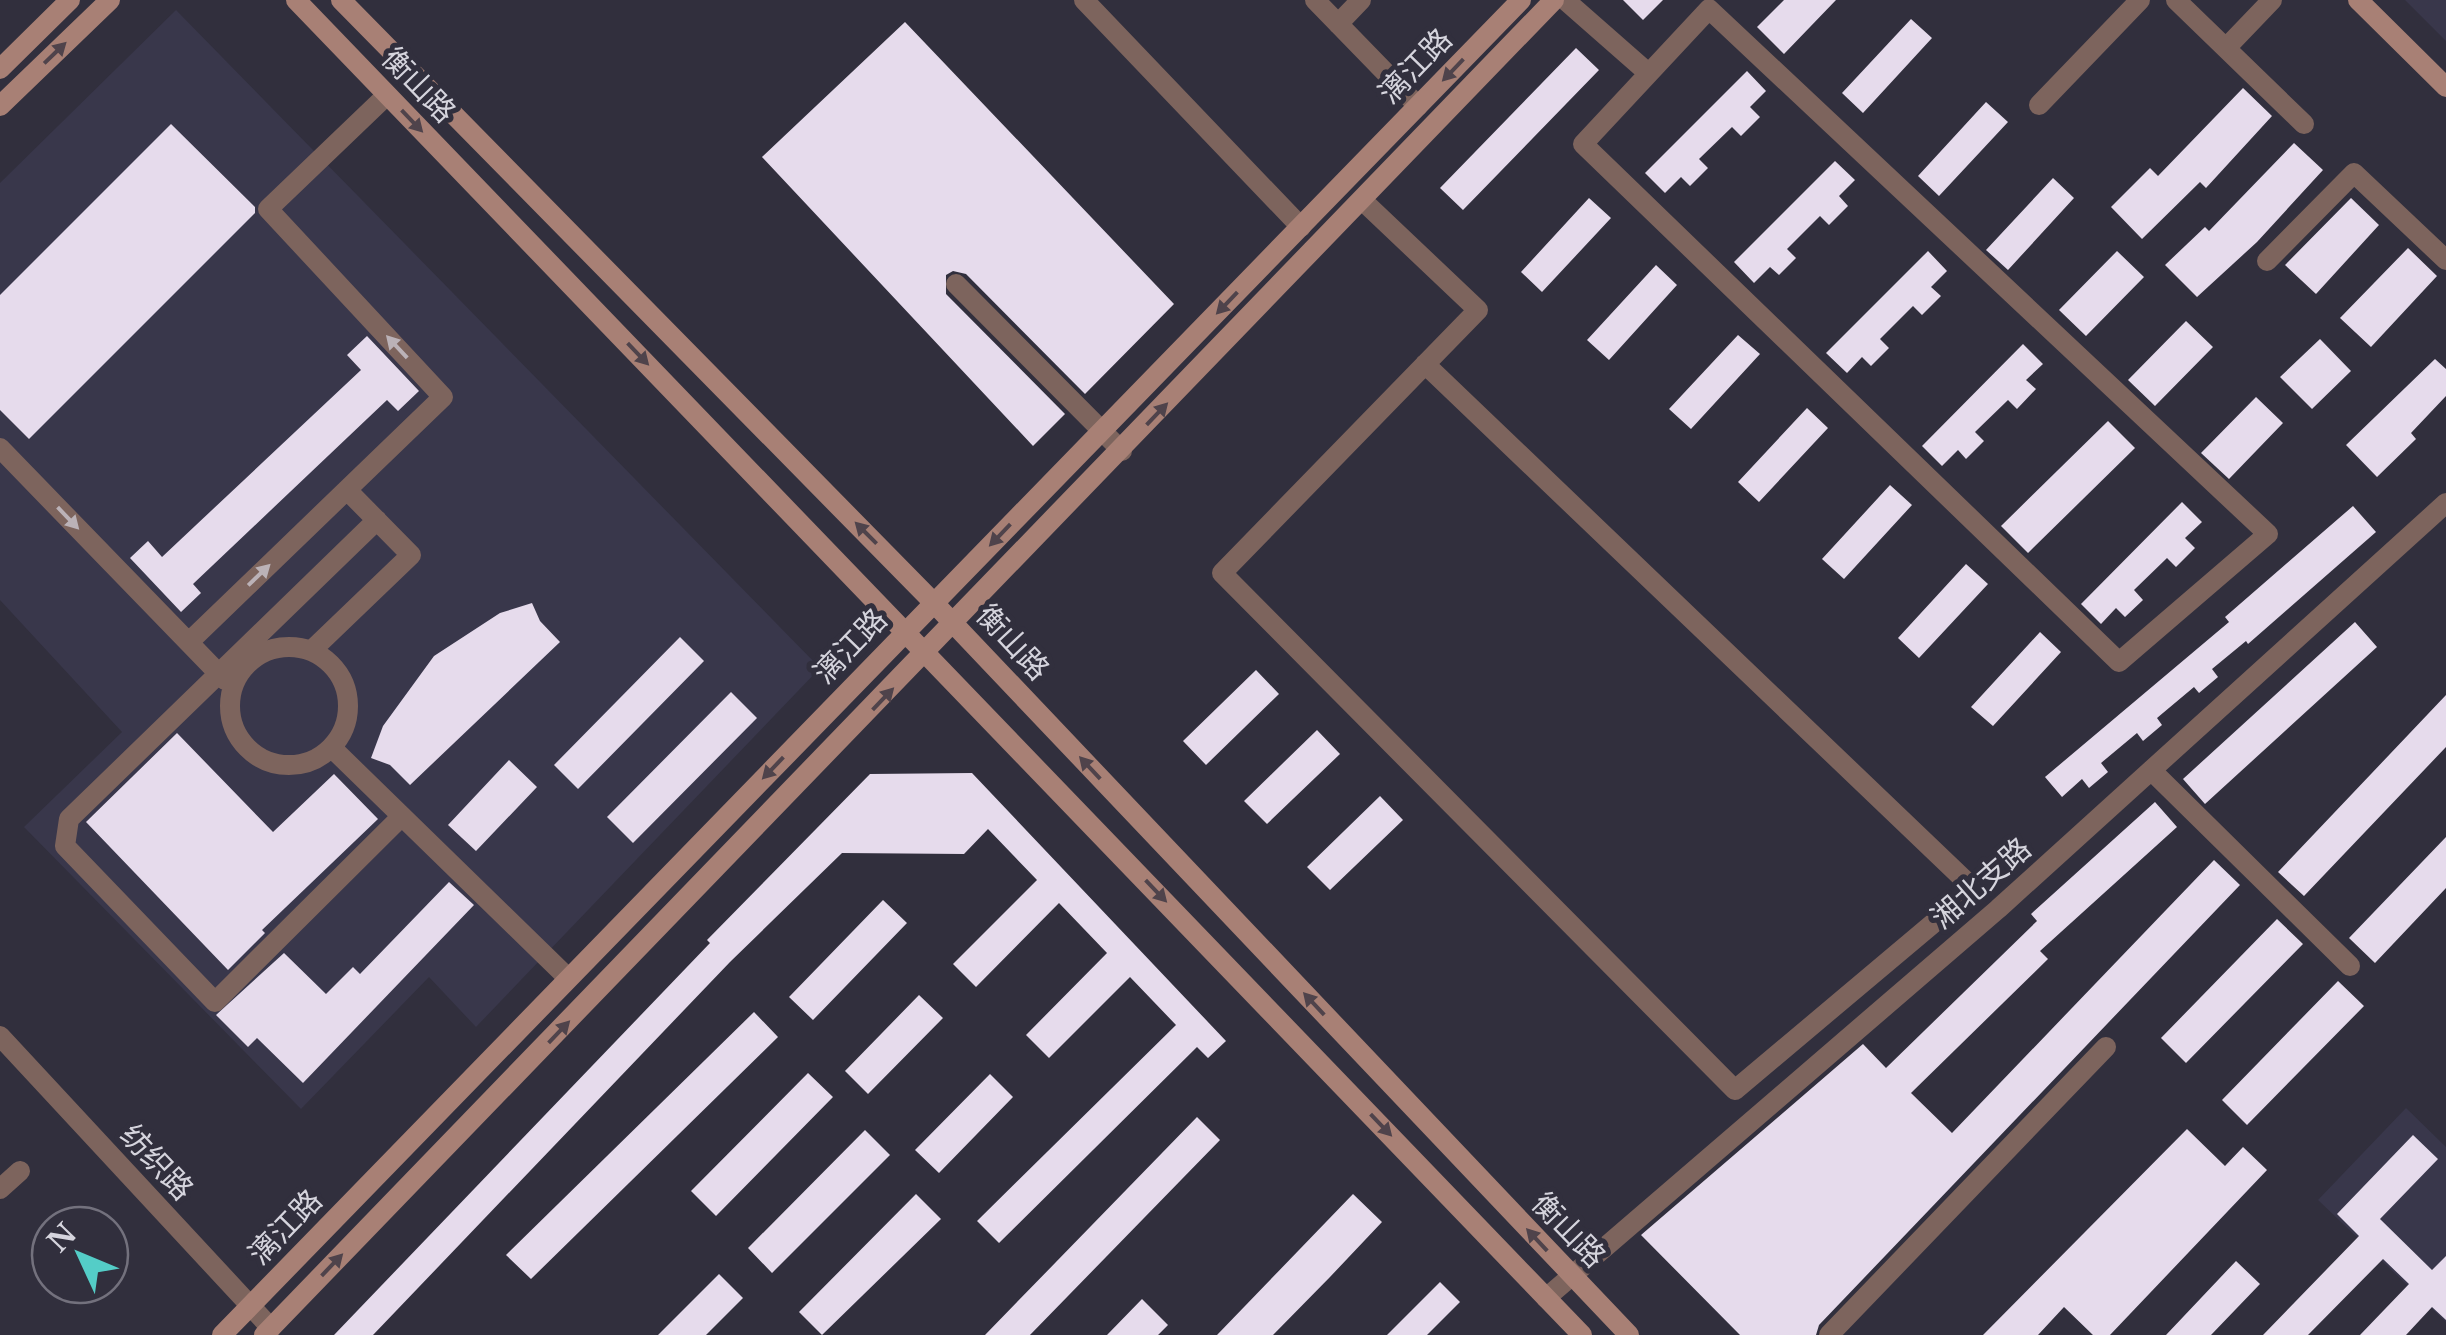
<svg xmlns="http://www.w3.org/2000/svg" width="2446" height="1335" font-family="'Libre Baskerville','Noto Sans SC',serif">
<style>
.built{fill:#39374b}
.building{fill:#e6dbec}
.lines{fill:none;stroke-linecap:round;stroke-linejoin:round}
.street{stroke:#7d645d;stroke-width:20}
.secondary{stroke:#a88075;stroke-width:20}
.oneway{fill:#4f434b}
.oneway2{fill:#bbb2b7}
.labels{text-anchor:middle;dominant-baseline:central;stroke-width:10;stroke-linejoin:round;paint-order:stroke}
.street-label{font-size:30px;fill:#d5d4dd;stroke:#312f3d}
</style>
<rect width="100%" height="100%" fill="#312f3d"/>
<path class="built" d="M2405 0H2446V41Z
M176 10 820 668 476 1027 429 977 301 1109 24 827 122 732 0 600V183Z
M2406 1108 2446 1147V1322L2318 1200Z"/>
<path class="building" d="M1623 0H1663L1643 20Z
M1784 0H1836L1784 54 1757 27Z
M1911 19 1932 38 1863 113 1842 93Z
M905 22 1174 304 1085 394 966 274 953 271 946 275V294L1065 414 1033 446 762 157Z
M1576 48 1599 70 1463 210 1440 188Z
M1747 71 1766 91 1750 107 1760 117 1741 136 1732 127 1699 159 1708 168 1690 186 1681 177 1665 193 1645 173Z
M2243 88 2272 116 2206 188 2200 182 2142 239 2111 207 2150 168 2158 176Z
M1986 102 2008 122 1939 196 1918 176Z
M171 124 255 207V213L29 439 0 410V295Z
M2294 143 2323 170 2257 242 2197 297 2165 265 2205 227 2209 231Z
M1835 161 1855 180 1839 196 1848 206 1829 225 1820 216 1787 249 1796 258 1779 275 1770 267 1754 283 1734 262Z
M2053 178 2074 198 2008 270 1986 250Z
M1589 198 1611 218 1542 292 1521 272Z
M2351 198 2379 225 2316 294 2285 265Z
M2408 248 2437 276 2371 347 2340 318Z
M1928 251 1947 271 1931 287 1941 296 1922 315 1913 306 1880 339 1889 348 1871 366 1862 357 1847 373 1826 353Z
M2117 251 2144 277 2086 336 2059 310Z
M1656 265 1677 285 1609 360 1587 340Z
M2186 321 2213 347 2155 406 2128 380Z
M1738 335 1760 354 1691 429 1669 409Z
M367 336 419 391 398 411 387 400 193 584 201 593 181 612 130 558 148 541 162 557 361 370 347 355Z
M2320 339 2351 371 2312 409 2280 377Z
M2023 344 2043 364 2026 380 2036 389 2017 409 2008 400 1975 432 1984 441 1966 459 1958 450 1942 466 1922 446Z
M2435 359 2446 369V396L2411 433 2416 439 2377 477 2346 445Z
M2256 397 2283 423 2229 479 2201 453Z
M1807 408 1828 428 1759 502 1738 482Z
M2108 421 2135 448 2028 553 2001 526Z
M1890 485 1912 505 1844 579 1822 559Z
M2182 502 2202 522 2185 538 2195 548 2176 567 2167 558 2134 590 2143 600 2125 617 2116 608 2101 624 2081 604Z
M2353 506 2376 532 2248 644 2246 641 2212 669 2218 677 2199 693 2194 687 2157 718 2162 725 2143 741 2137 733 2101 763 2108 772 2089 788 2082 779 2062 797 2045 777 2229 622 2225 617Z
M1966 564 1988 584 1919 658 1898 638Z
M532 603 540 621 560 642 410 785 390 765 371 758 383 726 434 656 500 613Z
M2355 622 2377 647 2205 804 2183 779Z
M2040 632 2061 652 1993 726 1971 707Z
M680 637 704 661 578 789 554 765Z
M1256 670 1279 694 1206 765 1183 741Z
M731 692 757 718 633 843 607 817Z
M2446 695V747L2304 896 2278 872Z
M1317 730 1340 754 1267 824 1244 801Z
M177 733 273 832 334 774 378 819 262 930 265 933 228 970 86 822Z
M509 760 537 787 476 851 448 825Z
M972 773 1226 1041 1208 1058 1197 1047 999 1243 977 1221 1176 1025 1130 977 1049 1058 1026 1035 1107 953 1059 903 976 987 953 964 1037 880 988 829 964 854 842 853 730 962 373 1335H334L710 943 707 940 870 774Z
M1380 796 1403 820 1330 890 1307 867Z
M2155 802 2177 827 2040 951 2048 959 1911 1093 1952 1133 2214 860 2240 885 1819 1325 1816 1335H1740L1641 1235 1863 1044 1886 1068 2037 921 2031 914Z
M2446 837V888L2375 963 2349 938Z
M449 882 474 905 303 1083 257 1038 248 1047 216 1015 284 953 326 994 353 967 360 974Z
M883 900 907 923 813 1020 789 997Z
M2277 919 2303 944 2186 1063 2161 1038Z
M2338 981 2364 1006 2247 1125 2222 1100Z
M919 995 943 1018 868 1094 845 1071Z
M754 1012 778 1037 531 1279 506 1255Z
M808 1073 833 1097 716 1216 691 1191Z
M990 1074 1013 1097 939 1173 915 1150Z
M1197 1117 1220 1140 1030 1335H985Z
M2187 1129 2225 1166 2243 1147 2267 1170 2110 1335H2093L2064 1307 2038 1335H1983Z
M865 1130 890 1155 772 1273 748 1248Z
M2413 1135 2438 1159 2380 1219 2432 1270 2446 1256V1320L2432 1307 2406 1335H2360L2409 1284 2383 1259 2308 1335H2263L2359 1236 2337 1214Z
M916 1194 941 1219 822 1335 799 1312Z
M1353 1194 1382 1222 1330 1277 1273 1335H1217Z
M2236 1261 2260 1284 2211 1335H2166Z
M719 1274 743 1298 706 1335H658Z
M1440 1282 1460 1302 1427 1335H1387Z
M1142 1299 1168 1325 1158 1335H1107Z"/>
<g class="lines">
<path class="street" d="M1084 0 1301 227
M1315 0 1418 106
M1565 0 1647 72
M2176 0 2304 124
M1709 9 2268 534 2119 662 1583 144Z
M1338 24 1361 0
M2226 48 2272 0
M2039 105 2140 0
M1362 200 1478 310 1222 573 1735 1090 1974 889 1425 364
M2267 261 2354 173 2446 260
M956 284 1122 451
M0 448 225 680
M377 520 69 819 65 846 215 1002 402 816
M189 642 443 397 268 209 387 95
M230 706a59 59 0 1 1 118 0a59 59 0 1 1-118 0Z
M311 651 411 555 347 490
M332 748 568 978
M2153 772 2350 966
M0 1036 271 1328
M0 1189 20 1171
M1546 1298 1998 909 2446 503
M1829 1335 2106 1047"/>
<path class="secondary" d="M296 0 1582 1335
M341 0 934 603 1629 1335
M2358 0 2446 87
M0 69 70 0
M0 106 110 0
M222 1335 1521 0
M264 1335 1554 0"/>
</g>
<defs><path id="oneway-solid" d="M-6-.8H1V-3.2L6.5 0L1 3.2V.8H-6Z" transform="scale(2.5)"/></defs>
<g class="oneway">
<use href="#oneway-solid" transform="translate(55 53) rotate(-44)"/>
<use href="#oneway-solid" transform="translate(1453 70) rotate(134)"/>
<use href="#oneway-solid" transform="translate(412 121) rotate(46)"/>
<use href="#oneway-solid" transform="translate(1227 303) rotate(134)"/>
<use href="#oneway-solid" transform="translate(638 354) rotate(46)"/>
<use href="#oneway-solid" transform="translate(1157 414) rotate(-46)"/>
<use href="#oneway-solid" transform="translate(866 533) rotate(-135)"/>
<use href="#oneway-solid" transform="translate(1000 535) rotate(134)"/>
<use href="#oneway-solid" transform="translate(883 699) rotate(-46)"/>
<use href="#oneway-solid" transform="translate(773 768) rotate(134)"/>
<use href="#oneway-solid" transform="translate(1090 768) rotate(-133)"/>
<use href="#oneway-solid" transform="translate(1156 891) rotate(46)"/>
<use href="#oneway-solid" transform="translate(1314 1004) rotate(-133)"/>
<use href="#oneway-solid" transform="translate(559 1032) rotate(-46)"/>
<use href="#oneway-solid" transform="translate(1381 1125) rotate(46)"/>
<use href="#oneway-solid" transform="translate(1537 1240) rotate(-133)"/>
<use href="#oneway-solid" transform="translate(332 1265) rotate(-46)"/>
</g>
<g class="oneway2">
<use href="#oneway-solid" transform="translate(397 347) rotate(-133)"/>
<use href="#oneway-solid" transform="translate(68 518) rotate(46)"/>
<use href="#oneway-solid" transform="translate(259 575) rotate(-44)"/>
</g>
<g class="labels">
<g class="street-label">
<text transform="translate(1415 66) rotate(-46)">漓江路</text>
<text transform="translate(419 85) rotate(46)">衡山路</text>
<text transform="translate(1013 642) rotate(47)">衡山路</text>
<text transform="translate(850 646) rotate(-46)">漓江路</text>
<text transform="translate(1981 883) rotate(-41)">湘北支路</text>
<text transform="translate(157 1162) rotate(47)">纺织路</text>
<text transform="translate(285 1227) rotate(-46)">漓江路</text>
<text transform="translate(1569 1230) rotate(46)">衡山路</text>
</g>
</g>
<g transform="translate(80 1255) rotate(314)"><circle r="48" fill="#312f3d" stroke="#73717d" stroke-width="2.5"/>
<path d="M0-8L18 38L0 25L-18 38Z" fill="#54cdc7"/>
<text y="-15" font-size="28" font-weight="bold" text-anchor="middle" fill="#d5d4dd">N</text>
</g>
</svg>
